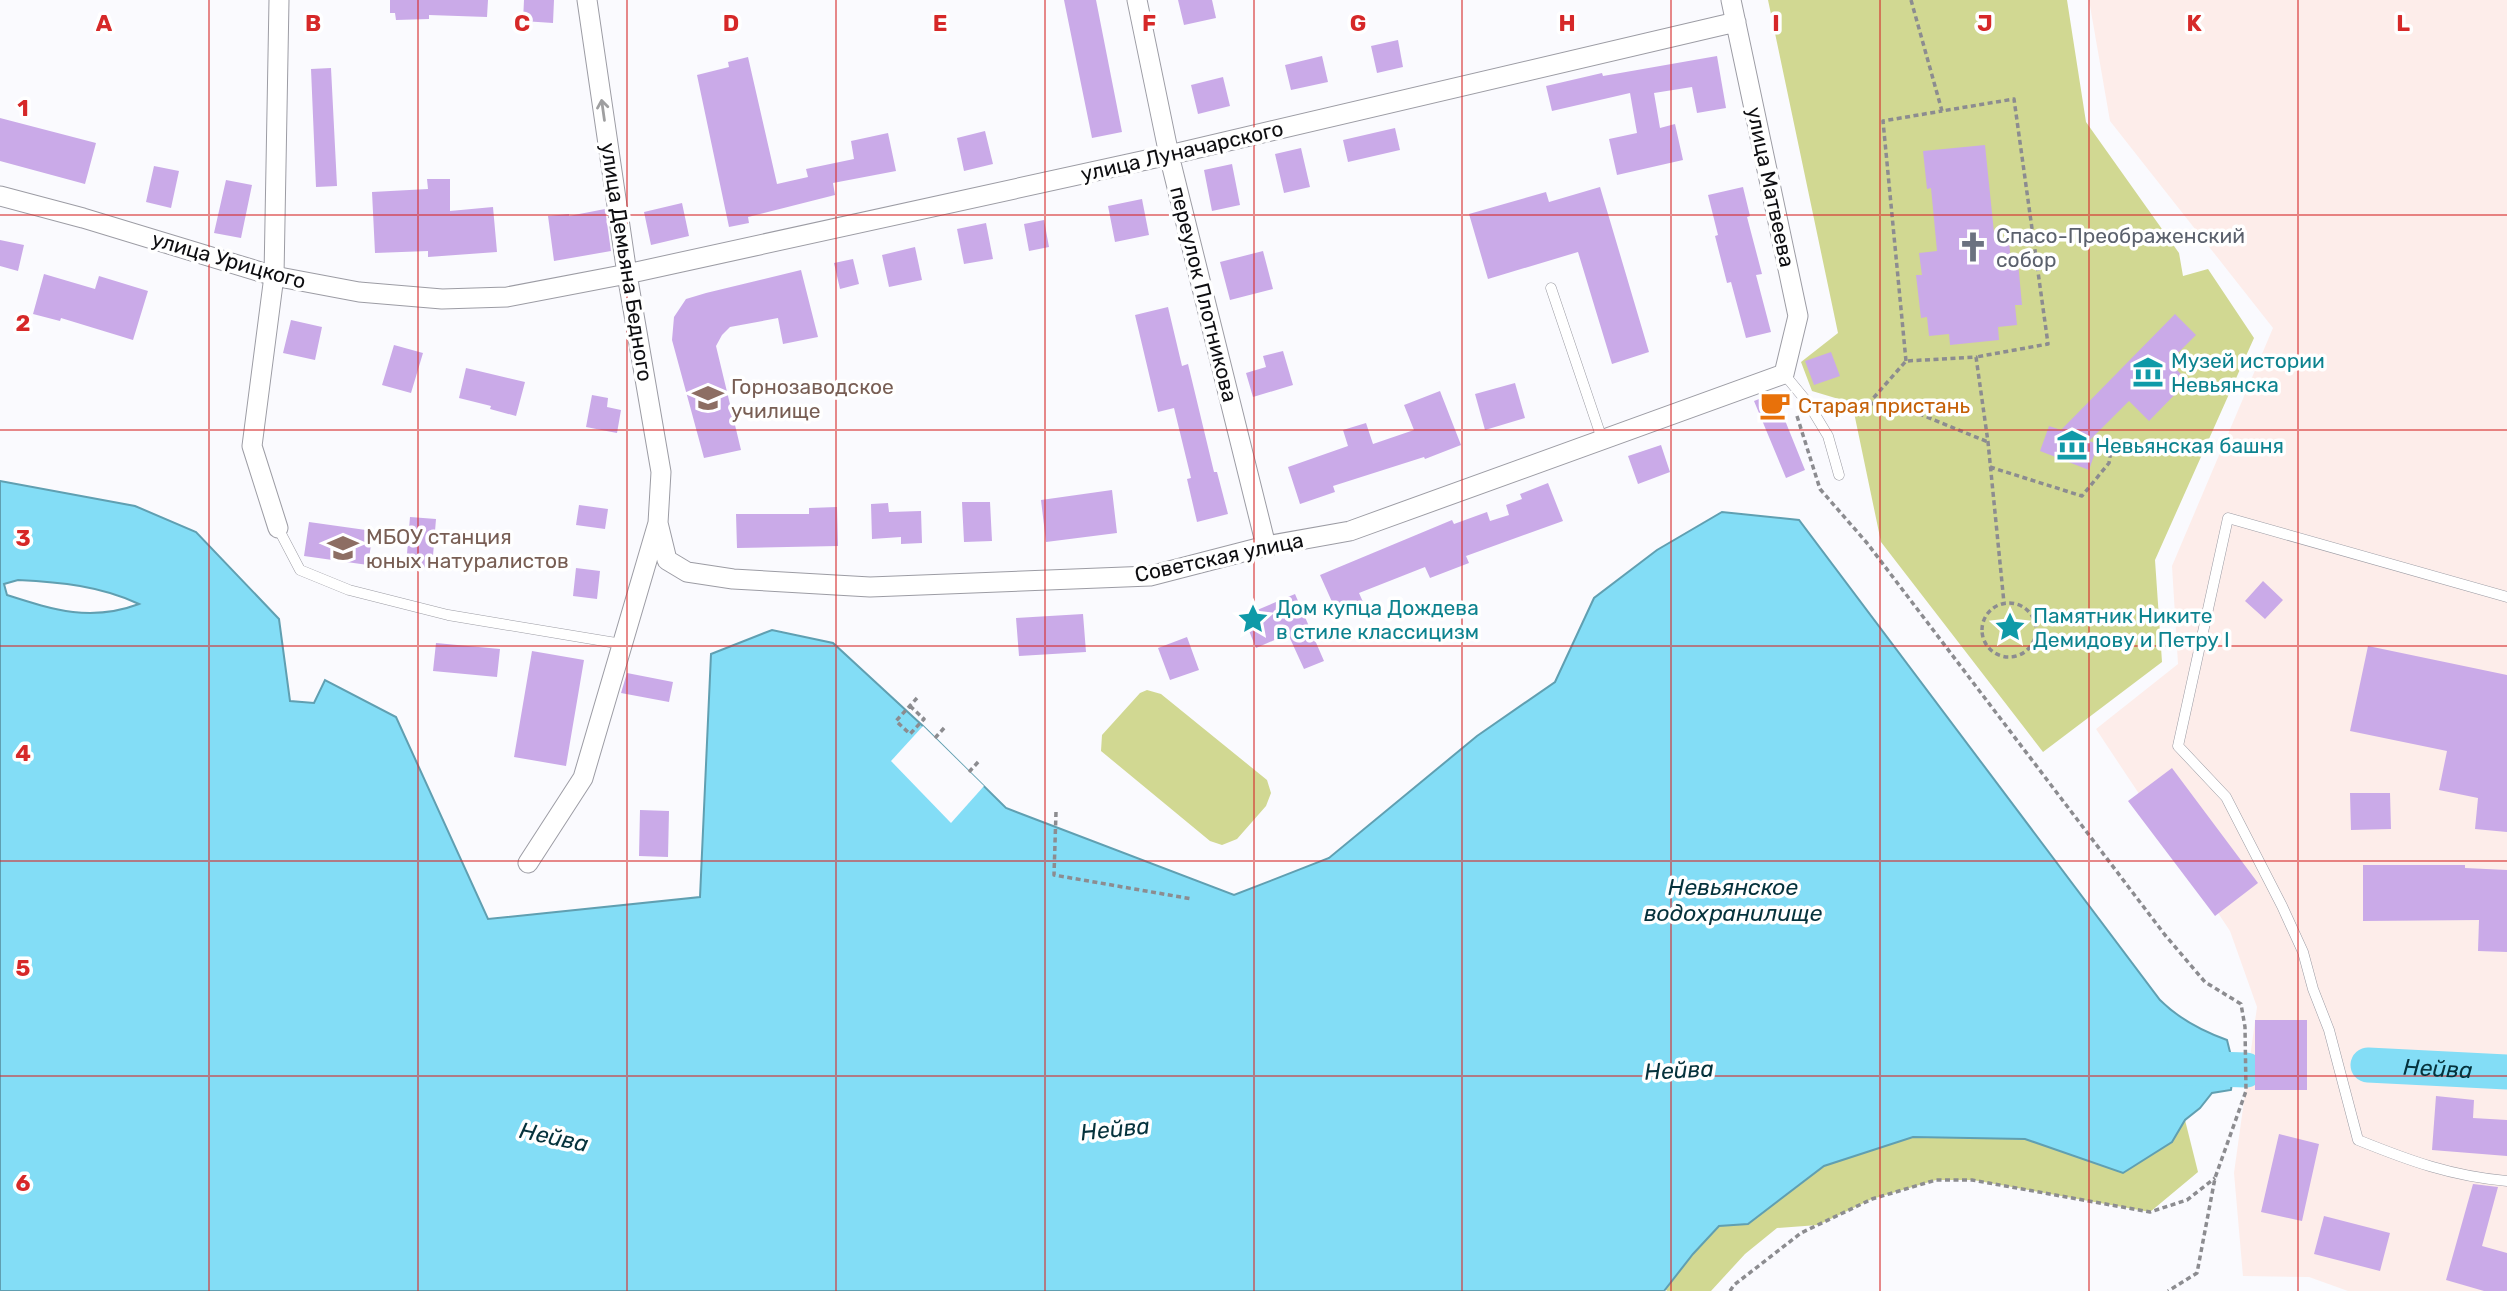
<svg xmlns="http://www.w3.org/2000/svg" width="2507" height="1291" font-family="Rubik,sans-serif">
<style>
.industrial{fill:#fdedea}
.green{fill:#d1d892}
.water{fill:#83ddf6;stroke:#609fb1;stroke-width:2;fill-rule:evenodd}
.pier{fill:#fafafe}
.lines{fill:none;stroke-linecap:round;stroke-linejoin:round}
.river{stroke:#83ddf6;stroke-width:35}
.building{fill:#caaae8}
.service-casing{stroke:#9c9ca4;stroke-width:11}
.minor-casing{stroke:#9c9ca4;stroke-width:21}
.path{stroke:#8c8c90;stroke-width:3.5;stroke-dasharray:5 3.5;stroke-linecap:butt}
.service{stroke:#fff;stroke-width:10}
.minor{stroke:#fff;stroke-width:19}
.oneway{stroke:#9f9fa0}
.grid{fill:none;stroke:#d62828;stroke-width:2;stroke-opacity:0.55}
.labels{text-anchor:middle;dominant-baseline:central;stroke-width:7;stroke-linejoin:round;paint-order:stroke}
.street-label{font-size:21px;fill:#0e0e11;stroke:#fff}
.worship-label{font-size:21px;fill:#5b616d;stroke:#fff;text-anchor:start}
.culture-label{font-size:21px;fill:#0d838f;stroke:#fff;text-anchor:start}
.education-label{font-size:21px;fill:#785e54;stroke:#fff;text-anchor:start}
.food-label{font-size:21px;fill:#c56008;stroke:#fff;text-anchor:start}
.water-label{font-size:23px;font-style:italic;fill:#05323c;stroke:#fff}
.grid-label{font-size:23px;text-anchor:middle;font-weight:bold;fill:#d62828;stroke:#fff;stroke-width:7;stroke-linejoin:round;paint-order:stroke}
</style>
<rect width="100%" height="100%" fill="#fafafe"/>
<path class="industrial" d="M2089 0H2507V1291H2348L2309 1277 2243 1276 2234 1173 2257 1007 2230 931 2096 729 2178 664 2172 566 2273 328 2110 121Z"/>
<path class="green" d="M1768 0H2067L2086 122 2179 253 2183 276 2208 269 2254 338 2155 560 2162 662 2043 752 1881 542 1852 403 1812 391 1801 362 1838 333Z
M1147 690 1161 694 1267 780 1271 793 1266 806 1237 839 1222 845 1210 841 1101 751 1102 735 1140 693Z
M2185 1120 2198 1172 2150 1212 1973 1180H1936L1872 1199 1818 1225 1777 1228 1745 1254 1711 1291H1667L1665 1289 1693 1254 1719 1226 1748 1224 1824 1166 1913 1137 2025 1139 2123 1173 2172 1142Z"/>
<path class="water" d="M0 481 135 506 196 532 279 619 290 701 314 703 325 680 396 717 488 919 700 897 711 654 772 630 833 643 923 726 1006 808 1234 895 1329 858 1477 736 1555 682 1594 598 1657 550 1722 512 1799 520 2160 1000C2179 1019 2202 1031 2227 1040L2234 1068 2231 1090 2212 1093 2200 1108 2185 1120 2172 1142 2123 1173 2025 1139 1913 1137 1824 1166 1748 1224 1719 1226 1693 1254 1664 1291H0ZM18 580C60 582 101 586 139 604 91 622 54 610 7 595L4 584Z"/>
<path class="pier" d="M923 726 984 786 951 823 891 761Z"/>
<g class="lines">
<g class="river">
<path id="s1" d="M2368 1065 2507 1072"/>
<path d="M2185 1068 2246 1070"/>
</g>
</g>
<path class="building" d="M390 0H488L487 17 429 15V19L396 20 395 13H390Z
M524 0H554L553 23 523 21Z
M1064 0H1096L1122 132 1092 138Z
M1178 0H1212L1216 18 1184 25Z
M1398 40 1403 67 1377 73 1371 46Z
M1322 56 1328 82 1291 90 1285 65Z
M1717 56 1726 108 1697 113 1692 87 1654 93 1660 128 1675 124 1683 160 1617 175 1609 139 1637 133 1630 93 1552 111 1546 86 1602 73 1603 76Z
M748 57 777 184 808 177 806 169 854 159 851 141 888 133 896 171 833 183 835 195 748 217 749 223 729 227 697 75 729 67 728 62Z
M331 68 337 186 316 187 311 69Z
M1223 77 1230 106 1198 114 1191 85Z
M0 118 96 143 85 184 0 161Z
M1395 128 1400 150 1348 162 1343 140Z
M985 131 993 164 964 171 957 138Z
M1985 145 1995 242 2009 241 2011 262H2018L2022 305H2015L2017 325 1998 327 1999 340 1950 345 1949 334 1929 336 1927 317 1921 318 1916 275H1922L1919 253 1937 251 1931 188 1927 189 1923 151Z
M1301 148 1310 187 1284 193 1275 154Z
M1232 164 1240 205 1212 211 1204 170Z
M154 166 179 171 171 208 146 202Z
M427 179H450V211L493 207 497 252 428 257V251L375 253 372 192 428 189Z
M226 180 252 185 241 238 214 233Z
M1600 187 1649 352 1612 364 1578 252 1488 279 1469 214 1546 192 1549 202Z
M1743 187 1750 216 1747 217 1762 274 1756 275 1771 332 1746 338 1731 282 1727 283 1715 236 1718 235 1708 195Z
M1142 199 1149 235 1115 242 1108 206Z
M682 203 689 236 651 245 644 212Z
M605 209 611 251 554 261 548 216 569 214V216Z
M1044 220 1049 247 1029 251 1024 224Z
M986 223 993 259 964 264 957 229Z
M0 240 24 245 18 271 0 266Z
M915 247 922 280 889 287 882 255Z
M1263 251 1273 289 1230 300 1220 262Z
M853 259 859 284 840 289 834 263Z
M801 270 818 337 783 344 778 318 730 327 722 335 716 346 741 450 704 458 672 340 674 317 686 299 706 293Z
M44 274 95 289 99 276 148 291 133 340 61 318 60 321 33 314Z
M1168 307 1182 366 1188 364 1214 472H1217L1228 514 1197 522 1187 479 1191 478 1174 408 1158 412 1135 315Z
M2175 314 2196 335 2169 362 2188 381 2149 421 2129 401 2089 441 2098 444 2089 470 2040 451 2049 426 2061 430Z
M291 320 322 327 315 360 283 353Z
M394 345 423 353 411 393 382 385Z
M1283 351 1293 385 1253 397 1246 373 1266 367 1263 356Z
M1831 352 1840 376 1814 385 1805 361Z
M466 368 525 382 516 416 490 409 491 406 459 398Z
M1515 383 1525 418 1485 430 1475 394Z
M1440 391 1461 445 1425 459 1424 457 1333 486 1335 492 1300 504 1288 467 1348 446 1343 430 1366 423 1373 444 1414 430 1404 405Z
M1774 393 1805 470 1786 478 1754 401Z
M592 395 608 398 607 407 621 410 617 433 586 427Z
M1661 445 1670 472 1638 484 1628 456Z
M1548 483 1563 521 1466 556 1469 563 1430 578 1425 567 1359 593 1363 602 1337 613 1320 575 1452 520 1454 524 1487 512 1490 521 1509 515 1506 505 1522 499 1520 494Z
M1112 490 1117 533 1046 542 1041 500Z
M962 502H990L992 541 964 542Z
M888 503 889 512 921 511 922 543 901 544V537L872 539 871 504Z
M579 505 608 509 605 529 576 525Z
M837 507 838 546 737 548 736 514H809V508Z
M410 517 436 519 432 568 406 566Z
M309 522 373 531 368 565 304 556Z
M576 568 600 571 597 599 573 596Z
M2263 581 2283 600 2265 619 2245 601Z
M1295 594 1324 661 1304 669 1288 634 1256 648 1243 616Z
M1083 614 1086 652 1019 656 1016 618Z
M1187 637 1199 670 1170 680 1158 648Z
M436 643 500 649 497 677 433 671Z
M2368 646 2507 675V832L2475 829 2478 798 2439 790 2447 751 2350 731Z
M532 651 584 660 566 766 514 757Z
M627 673 673 682 669 702 621 693Z
M2172 768 2258 883 2215 916 2128 801Z
M2350 793H2390L2391 829 2351 830Z
M640 810 669 811 668 857 639 856Z
M2363 865H2465V868L2507 870V952L2478 951 2479 920 2363 921Z
M2255 1020H2307V1090H2255Z
M2436 1096 2474 1100 2473 1118 2507 1120V1156L2432 1150Z
M2279 1134 2319 1144 2302 1221 2261 1212Z
M2473 1184 2498 1187 2482 1246 2507 1253V1291H2484L2446 1280Z
M2324 1216 2390 1233 2380 1271 2314 1254Z"/>
<g class="lines">
<g class="service-casing">
<path id="service" d="M1551 288 1602 439
M1784 374 1808 403 1828 436 1839 475
M278 528 300 570 349 590 448 615 622 644
M2507 597 2228 518 2178 746 2226 797 2282 906 2303 952 2313 989 2329 1030 2358 1140C2410 1161 2451 1176 2507 1181"/>
</g>
<g class="minor-casing">
<path id="minor" d="M1137 0 1169 155 1266 546
M0 196 83 218 274 276 359 292 442 299 507 297 627 274 1169 155 1736 22
M658 523 667 560 687 572 733 579 870 587 1150 576 1266 546 1350 531 1784 374 1798 316 1731 0
M278 528 252 446 274 276 279 0
M528 863 583 778 658 523 661 472 627 274 587 0"/>
</g>
<path class="path" d="M1911 0 1942 111 2014 99 2048 344 1976 357
M1906 361 1883 121 1942 111
M1825 403H1869L1906 361 1976 357 1988 442 2004 603
M1869 403 1922 415 1988 442
M1797 416 1820 489 1867 543 2165 935 2205 982 2241 1004 2245 1027 2246 1091 2215 1178 2197 1273 2168 1291
M1990 467 2082 496 2109 463 2112 443
M1982 630a27 27 0 1 1 54 0a27 27 0 1 1-54 0Z
M910 706 924 719 910 734 896 721 917 698
M935 738 945 727
M969 772 979 761
M1056 812 1054 875 1192 899
M1730 1291 1734 1285 1801 1233 1872 1199 1936 1180H1972L2150 1212 2187 1200 2215 1178"/>
<use href="#service" class="service"/>
<use href="#minor" class="minor"/>
</g>
<defs><path id="oneway-shaft" d="M-6 0H5M1.5-3L5.5 0L1.5 3" fill="none" stroke-width="1.6" stroke-linecap="round" stroke-linejoin="round" transform="scale(1.75)"/></defs>
<use class="oneway" href="#oneway-shaft" transform="translate(603 110) rotate(-98)"/>
<path class="grid" d="M209 0V1291M418 0V1291M627 0V1291M836 0V1291M1045 0V1291M1254 0V1291M1462 0V1291M1671 0V1291M1880 0V1291M2089 0V1291M2298 0V1291M0 215H2507M0 430H2507M0 646H2507M0 861H2507M0 1076H2507"/>
<defs>
<g id="church-bare" transform="scale(2.415)"><path d="M-1.2-6h2.4v3.5h3.3v2.4h-3.3V6h-2.4V-.1h-3.3v-2.4h3.3Z" fill="#6b7280" stroke="#fff" stroke-width="2.5" paint-order="stroke"/></g>
<g id="museum-bare" transform="scale(2.415)"><path d="M0-6L6-3V-2H-6V-3ZM-5-1h2V3h-2ZM-1-1h2V3h-2ZM3-1h2V3H3ZM-6 4H6V6H-6Z" fill="#0f9aa8" stroke="#fff" stroke-width="2.5" paint-order="stroke"/></g>
<g id="university-bare" transform="scale(2.415)"><path d="M0-5L7-2L0 1L-7-2ZM-4 1L0 2.5L4 1V4Q0 6-4 4Z" fill="#8d6e63" stroke="#fff" stroke-width="2.5" paint-order="stroke"/></g>
<g id="cafe-bare" transform="scale(2.415)"><path d="M-5.5-4.5H6V0H3Q3 3.5 0 3.5H-2.5Q-5.5 3.5-5.5 0ZM3-3.2v2h1.7v-2ZM-6 4.5H4V6H-6Z" fill="#e8710a" stroke="#fff" stroke-width="2.5" paint-order="stroke"/></g>
<g id="school-bare" transform="scale(2.415)"><path d="M0-5L7-2L0 1L-7-2ZM-4 1L0 2.5L4 1V4Q0 6-4 4Z" fill="#8d6e63" stroke="#fff" stroke-width="2.5" paint-order="stroke"/></g>
<g id="sight-bare" transform="scale(2.415)"><path d="M0-6L1.8-2.2L6-1.7L2.9 1.2L3.7 5.4L0 3.3L-3.7 5.4L-2.9 1.2L-6-1.7L-1.8-2.2Z" fill="#0f9aa8" stroke="#fff" stroke-width="2.5" paint-order="stroke"/></g>
</defs>
<g fill-rule="evenodd">
<use href="#church-bare" x="1973" y="247"/>
<use href="#museum-bare" x="2148" y="372"/>
<use href="#university-bare" x="708" y="398"/>
<use href="#cafe-bare" x="1775" y="405"/>
<use href="#museum-bare" x="2072" y="445"/>
<use href="#school-bare" x="343" y="548"/>
<use href="#sight-bare" x="1253" y="619"/>
<use href="#sight-bare" x="2010" y="627"/>
</g>
<g class="labels">
<g class="street-label">
<text transform="translate(1182 151) rotate(-13)">улица Луначарского</text>
<text transform="translate(1771 187) rotate(78)">улица Матвеева</text>
<text transform="translate(229 260) rotate(16)">улица Урицкого</text>
<text transform="translate(627 262) rotate(81)">улица Демьяна Бедного</text>
<text transform="translate(1204 294) rotate(76)">переулок Плотникова</text>
<text transform="translate(1219 557) rotate(-12)">Советская улица</text>
</g>
<g class="worship-label">
<text x="1996" y="235">Спасо-Преображенский<tspan x="1996" dy="24">собор</tspan></text>
</g>
<g class="culture-label">
<text x="2171" y="360">Музей истории<tspan x="2171" dy="24">Невьянска</tspan></text>
<text x="2095" y="445">Невьянская башня</text>
<text x="1276" y="607">Дом купца Дождева<tspan x="1276" dy="24">в стиле классицизм</tspan></text>
<text x="2033" y="615">Памятник Никите<tspan x="2033" dy="24">Демидову и Петру I</tspan></text>
</g>
<g class="education-label">
<text x="731" y="386">Горнозаводское<tspan x="731" dy="24">училище</tspan></text>
<text x="366" y="536">МБОУ станция<tspan x="366" dy="24">юных натуралистов</tspan></text>
</g>
<g class="food-label">
<text x="1798" y="405">Старая пристань</text>
</g>
<g class="water-label">
<text x="1733" y="887">Невьянское<tspan x="1733" dy="26">водохранилище</tspan></text>
<text stroke="none"><textPath href="#s1" startOffset="70">Нейва</textPath></text>
<text transform="translate(1679 1070) rotate(-3)">Нейва</text>
<text transform="translate(1115 1129) rotate(-6)">Нейва</text>
<text transform="translate(554 1137) rotate(12)">Нейва</text>
</g>
</g>
<g class="grid-label">
<text x="104" y="31">A</text>
<text x="313" y="31">B</text>
<text x="522" y="31">C</text>
<text x="731" y="31">D</text>
<text x="940" y="31">E</text>
<text x="1149" y="31">F</text>
<text x="1358" y="31">G</text>
<text x="1567" y="31">H</text>
<text x="1776" y="31">I</text>
<text x="1985" y="31">J</text>
<text x="2194" y="31">K</text>
<text x="2403" y="31">L</text>
<text x="23" y="116">1</text>
<text x="23" y="331">2</text>
<text x="23" y="546">3</text>
<text x="23" y="761">4</text>
<text x="23" y="976">5</text>
<text x="23" y="1191">6</text>
</g>
</svg>
